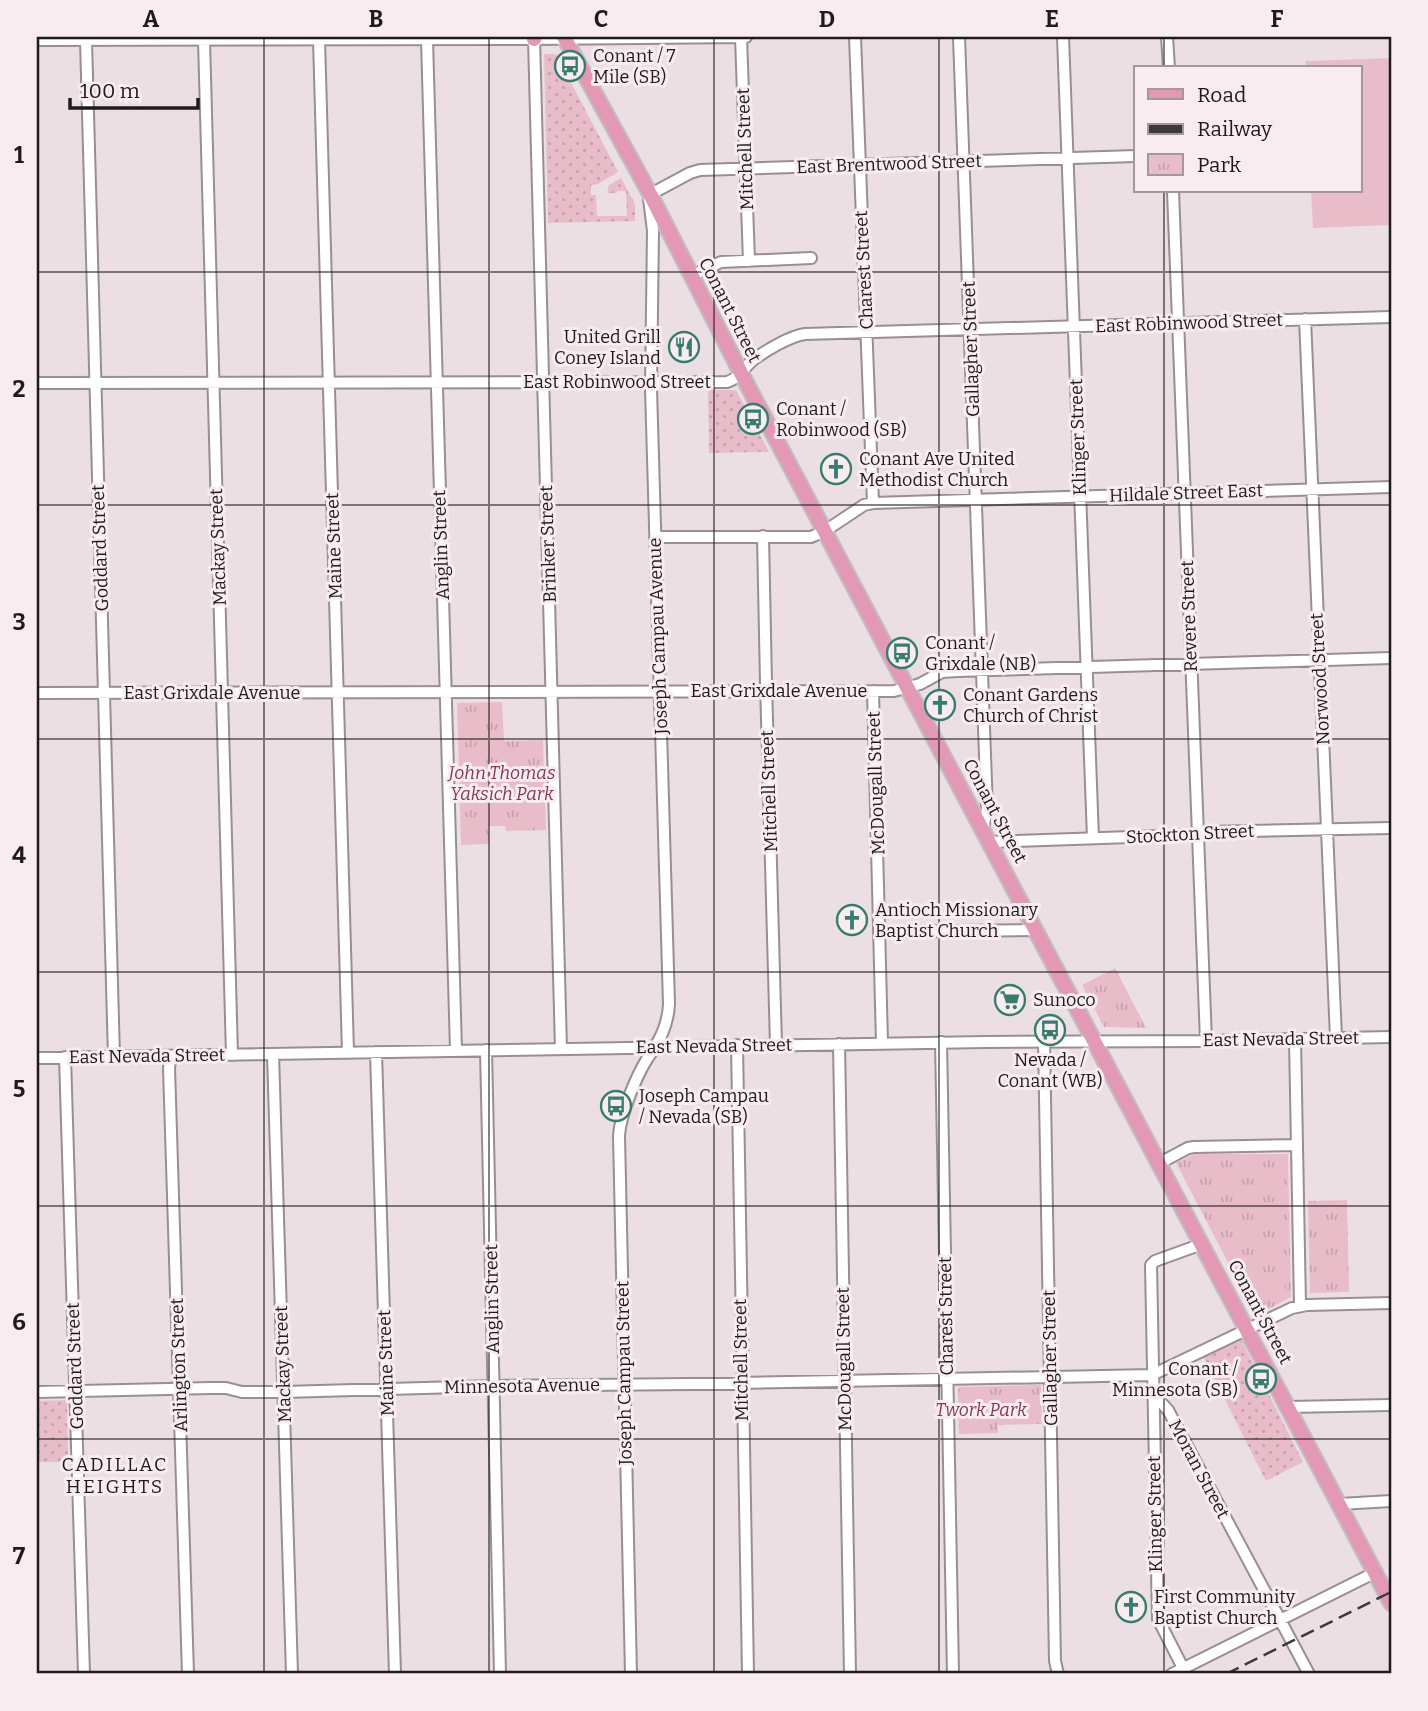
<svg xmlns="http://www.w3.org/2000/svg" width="1428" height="1711" font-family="Bitter,serif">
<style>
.grass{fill:url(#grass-dots)}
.park{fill:url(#park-tufts)}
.pitch{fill:#e8bdc9}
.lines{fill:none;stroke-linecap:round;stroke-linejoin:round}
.minor-casing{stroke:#998e91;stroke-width:14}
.major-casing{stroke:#c0bfbf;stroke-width:18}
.minor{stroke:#fff;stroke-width:10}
.major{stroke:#e399b5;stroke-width:14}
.rail{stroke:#3e383a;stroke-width:2.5;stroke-dasharray:14 7;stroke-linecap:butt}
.grid{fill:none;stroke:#1f1b1c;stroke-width:2;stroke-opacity:0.55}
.labels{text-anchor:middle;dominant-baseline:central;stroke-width:6;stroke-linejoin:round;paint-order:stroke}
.poi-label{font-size:18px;fill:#1f1b1c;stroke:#f9ecf0;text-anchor:start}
.street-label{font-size:18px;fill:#1f1b1c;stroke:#f9ecf0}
.park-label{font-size:18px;font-style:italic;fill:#813a54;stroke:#f9ecf0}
.neighbourhood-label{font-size:19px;letter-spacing:2px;fill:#1f1b1c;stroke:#f9ecf0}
.neatline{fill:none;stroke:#1f1b1c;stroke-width:2.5}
.grid-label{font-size:23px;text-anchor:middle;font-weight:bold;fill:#1f1b1c}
</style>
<defs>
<pattern id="grass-dots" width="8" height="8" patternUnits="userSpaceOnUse" patternTransform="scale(1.75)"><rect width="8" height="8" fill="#e8bdc9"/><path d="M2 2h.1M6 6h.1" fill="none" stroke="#c7a2ac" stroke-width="1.8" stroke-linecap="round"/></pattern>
<pattern id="park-tufts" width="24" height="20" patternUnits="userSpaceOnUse" patternTransform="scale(1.75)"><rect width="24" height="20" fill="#e8bdc9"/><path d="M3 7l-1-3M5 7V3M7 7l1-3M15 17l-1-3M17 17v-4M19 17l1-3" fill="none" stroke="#c7a2ac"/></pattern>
</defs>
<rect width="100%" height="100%" fill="#ecdfe3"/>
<path class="grass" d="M544 54H556L618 172 598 184 591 185V195H596L597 216H627L626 191H617V193H607L609 185 621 178 635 204V221L548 223Z
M708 390H736L769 452 709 453Z
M1240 1337 1303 1462 1266 1481 1203 1356Z
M67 1400 68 1462H37V1401Z"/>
<path class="park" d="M502 702 504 741 543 740 546 830 506 831 505 826H489V844L461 845 457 703Z
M1115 968 1146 1028 1104 1027 1082 985Z
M1194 1154H1288L1291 1297 1256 1316 1176 1163Z
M1347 1200 1349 1292 1310 1293 1308 1201Z
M1041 1385 1042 1424 998 1425V1433L959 1434 958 1387Z"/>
<path class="pitch" d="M1391 58V225L1313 228 1311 191H1360V68H1306V61Z
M1277 1270 1287 1291 1254 1308 1243 1287Z"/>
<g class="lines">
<g class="minor-casing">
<path id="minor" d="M741 37 749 261
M855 37 873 503
M959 37 987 810 983 829
M1063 37 1093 838
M1167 37 1169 68
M534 39 561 1049
M37 40 534 39 746 37
M86 40 114 1057
M204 40 232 1055
M319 40 348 1052
M427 40 456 1050
M1173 191 1206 1041
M649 195 690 173 700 170 1136 156
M691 276 721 262 811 258
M1305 319 1336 1038
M37 383 727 382C740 378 743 368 753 360 765 351 790 336 805 334L1391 317
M763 536 766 683 776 1045
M655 537H811L825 531 864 505 873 503 1391 487
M873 691 882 1043
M37 693 894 691 920 684 942 672 958 671 1391 658
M990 842 1189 835 1206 832 1391 828
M880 932 1036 930
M1295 1039 1300 1306
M1044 1041 1055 1661 1058 1674
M941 1042 953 1674
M839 1044 850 1674
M737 1045 748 1674
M486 1050 500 1674
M376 1052 395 1674
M273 1054 292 1674
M171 1056 169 1068 188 1674
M65 1057 84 1674
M37 1058 986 1042 1206 1041 1391 1037
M1160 1163 1188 1148 1194 1147 1297 1145
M37 1392 211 1388H226L242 1392H284L494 1386 691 1384 1152 1375 1292 1308 1307 1305 1391 1303
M1153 1394 1168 1410 1309 1674
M1289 1407 1391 1405
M1340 1504 1391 1501
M1183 1668 1158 1619 1151 1265 1155 1261 1202 1244
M631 1674 619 1136C620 1115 636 1077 647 1059 659 1042 668 1026 669 1004L651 389 653 231 649 199
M1172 1674 1376 1572"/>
</g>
<g class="major-casing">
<path id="major" d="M564 37 650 194 741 373 1391 1603
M534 39 535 37"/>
</g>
<use href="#minor" class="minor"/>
<use href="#major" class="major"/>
<path class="rail" d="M1226 1674 1391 1592"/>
</g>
<path class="grid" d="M264 37V1674M489 37V1674M714 37V1674M939 37V1674M1164 37V68M1164 191V1674M37 272H1391M37 505H1391M37 739H1391M37 972H1391M37 1206H1391M37 1439H1391"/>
<defs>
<g id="bus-ring" transform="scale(1.575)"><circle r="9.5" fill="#f9ecf0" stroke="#387c6f" stroke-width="1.5"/><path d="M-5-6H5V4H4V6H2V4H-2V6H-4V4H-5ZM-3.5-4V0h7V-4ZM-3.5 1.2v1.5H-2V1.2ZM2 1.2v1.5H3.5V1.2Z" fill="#387c6f"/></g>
<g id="restaurant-ring" transform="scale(1.575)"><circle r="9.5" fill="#f9ecf0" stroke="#387c6f" stroke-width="1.5"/><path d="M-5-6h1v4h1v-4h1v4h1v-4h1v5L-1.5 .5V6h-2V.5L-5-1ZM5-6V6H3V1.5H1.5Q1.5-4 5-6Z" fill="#387c6f"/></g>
<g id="church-ring" transform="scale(1.575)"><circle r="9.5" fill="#f9ecf0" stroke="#387c6f" stroke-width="1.5"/><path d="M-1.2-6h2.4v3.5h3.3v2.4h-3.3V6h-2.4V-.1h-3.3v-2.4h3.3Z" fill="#387c6f"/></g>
<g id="supermarket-ring" transform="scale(1.575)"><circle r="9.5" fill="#f9ecf0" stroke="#387c6f" stroke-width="1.5"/><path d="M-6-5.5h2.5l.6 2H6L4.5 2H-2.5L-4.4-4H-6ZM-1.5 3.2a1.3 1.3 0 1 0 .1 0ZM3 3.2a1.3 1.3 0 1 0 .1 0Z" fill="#387c6f"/></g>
</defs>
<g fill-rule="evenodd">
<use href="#bus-ring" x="570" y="66"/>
<use href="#restaurant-ring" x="684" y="347"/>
<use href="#bus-ring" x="753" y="419"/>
<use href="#church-ring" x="836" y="469"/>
<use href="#bus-ring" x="902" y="653"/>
<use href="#church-ring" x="940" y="705"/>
<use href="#church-ring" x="852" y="920"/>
<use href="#supermarket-ring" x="1010" y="1000"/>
<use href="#bus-ring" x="1050" y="1030"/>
<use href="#bus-ring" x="616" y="1106"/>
<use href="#bus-ring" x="1261" y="1379"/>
<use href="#church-ring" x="1131" y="1607"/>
</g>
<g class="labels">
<g class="poi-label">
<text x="593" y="56">Conant / 7<tspan x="593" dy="21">Mile (SB)</tspan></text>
<text x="661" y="337" text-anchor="end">United Grill<tspan x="661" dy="21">Coney Island</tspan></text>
<text x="776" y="409">Conant /<tspan x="776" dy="21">Robinwood (SB)</tspan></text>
<text x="859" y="459">Conant Ave United<tspan x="859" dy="21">Methodist Church</tspan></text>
<text x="925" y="643">Conant /<tspan x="925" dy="21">Grixdale (NB)</tspan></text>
<text x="963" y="695">Conant Gardens<tspan x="963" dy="21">Church of Christ</tspan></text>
<text x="875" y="910">Antioch Missionary<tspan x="875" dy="21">Baptist Church</tspan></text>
<text x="1033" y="1000">Sunoco</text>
<text x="1050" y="1060" text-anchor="middle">Nevada /<tspan x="1050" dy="21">Conant (WB)</tspan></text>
<text x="639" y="1096">Joseph Campau<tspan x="639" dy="21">/ Nevada (SB)</tspan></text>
<text x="1238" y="1369" text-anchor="end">Conant /<tspan x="1238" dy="21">Minnesota (SB)</tspan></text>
<text x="1154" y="1597">First Community<tspan x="1154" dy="21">Baptist Church</tspan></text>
</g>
<g class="street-label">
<text transform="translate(745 149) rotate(-92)">Mitchell Street</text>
<text transform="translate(889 164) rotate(-2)">East Brentwood Street</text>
<text transform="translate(864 270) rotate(-93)">Charest Street</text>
<text transform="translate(730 310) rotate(63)">Conant Street</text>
<text transform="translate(1189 323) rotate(-2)">East Robinwood Street</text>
<text transform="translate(971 349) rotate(-92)">Gallagher Street</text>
<text x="617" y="382">East Robinwood Street</text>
<text transform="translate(1078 437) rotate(-92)">Klinger Street</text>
<text transform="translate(1186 493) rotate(-2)">Hildale Street East</text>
<text transform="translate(548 544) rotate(-92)">Brinker Street</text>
<text transform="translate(441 545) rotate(-92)">Anglin Street</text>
<text transform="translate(334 546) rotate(-92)">Maine Street</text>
<text transform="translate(218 547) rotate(-92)">Mackay Street</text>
<text transform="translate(100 548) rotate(-92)">Goddard Street</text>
<text transform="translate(1189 616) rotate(-92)">Revere Street</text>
<text transform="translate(658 636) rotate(-92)">Joseph Campau Avenue</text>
<text transform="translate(1320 679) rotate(-93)">Norwood Street</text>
<text x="779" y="691">East Grixdale Avenue</text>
<text x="212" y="693">East Grixdale Avenue</text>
<text transform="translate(876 783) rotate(-92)">McDougall Street</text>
<text transform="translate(769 791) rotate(-92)">Mitchell Street</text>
<text transform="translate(995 811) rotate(62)">Conant Street</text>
<text transform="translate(1190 834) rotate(-3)">Stockton Street</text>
<text transform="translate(1281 1039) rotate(-1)">East Nevada Street</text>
<text transform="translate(714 1046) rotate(-1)">East Nevada Street</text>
<text transform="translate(147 1056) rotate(-1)">East Nevada Street</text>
<text transform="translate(492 1299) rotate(-91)">Anglin Street</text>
<text transform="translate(1260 1312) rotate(62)">Conant Street</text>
<text transform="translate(946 1316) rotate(-91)">Charest Street</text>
<text transform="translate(1050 1358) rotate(-91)">Gallagher Street</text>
<text transform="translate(844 1359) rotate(-91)">McDougall Street</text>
<text transform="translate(741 1360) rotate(-91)">Mitchell Street</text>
<text transform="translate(386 1363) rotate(-92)">Maine Street</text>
<text transform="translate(283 1364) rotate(-92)">Mackay Street</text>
<text transform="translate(179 1365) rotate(-92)">Arlington Street</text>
<text transform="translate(75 1366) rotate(-92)">Goddard Street</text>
<text transform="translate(624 1373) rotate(-91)">Joseph Campau Street</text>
<text transform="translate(522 1386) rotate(-1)">Minnesota Avenue</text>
<text transform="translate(1199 1469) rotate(62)">Moran Street</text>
<text transform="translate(1155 1514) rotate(-91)">Klinger Street</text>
</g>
<g class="park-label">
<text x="502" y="773">John Thomas<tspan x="502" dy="21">Yaksich Park</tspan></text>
<text x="981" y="1410">Twork Park</text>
</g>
<g class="neighbourhood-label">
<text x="115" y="1464">CADILLAC<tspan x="115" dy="22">HEIGHTS</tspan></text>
</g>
</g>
<rect width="1428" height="1711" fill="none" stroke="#f9ecf0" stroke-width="77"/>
<rect x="1134" y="66" width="228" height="126" fill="#f9ecf0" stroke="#a2989b" stroke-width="2"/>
<rect x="1148" y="89" width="35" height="10" fill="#e399b5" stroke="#a2989b" stroke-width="2"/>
<text x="1197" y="102" font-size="21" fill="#1f1b1c">Road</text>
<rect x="1148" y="124" width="35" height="10" fill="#3e383a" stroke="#a2989b" stroke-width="2"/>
<text x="1197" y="136" font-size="21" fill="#1f1b1c">Railway</text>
<rect x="1148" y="154" width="35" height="21" fill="url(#park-tufts)" stroke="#a2989b" stroke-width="2"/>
<text x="1197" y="172" font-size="21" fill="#1f1b1c">Park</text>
<path d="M70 98v10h128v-10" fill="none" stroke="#1f1b1c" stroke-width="3.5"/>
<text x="80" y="98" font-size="21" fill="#1f1b1c" stroke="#f9ecf0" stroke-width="5" paint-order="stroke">100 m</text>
<rect x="38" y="38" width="1352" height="1634" class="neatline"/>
<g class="grid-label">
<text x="151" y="27">A</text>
<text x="376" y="27">B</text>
<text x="601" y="27">C</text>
<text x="827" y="27">D</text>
<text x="1052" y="27">E</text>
<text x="1277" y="27">F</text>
<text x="19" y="163">1</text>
<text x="19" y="397">2</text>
<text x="19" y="630">3</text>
<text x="19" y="863">4</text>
<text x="19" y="1097">5</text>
<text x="19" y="1330">6</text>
<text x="19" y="1564">7</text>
</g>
</svg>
